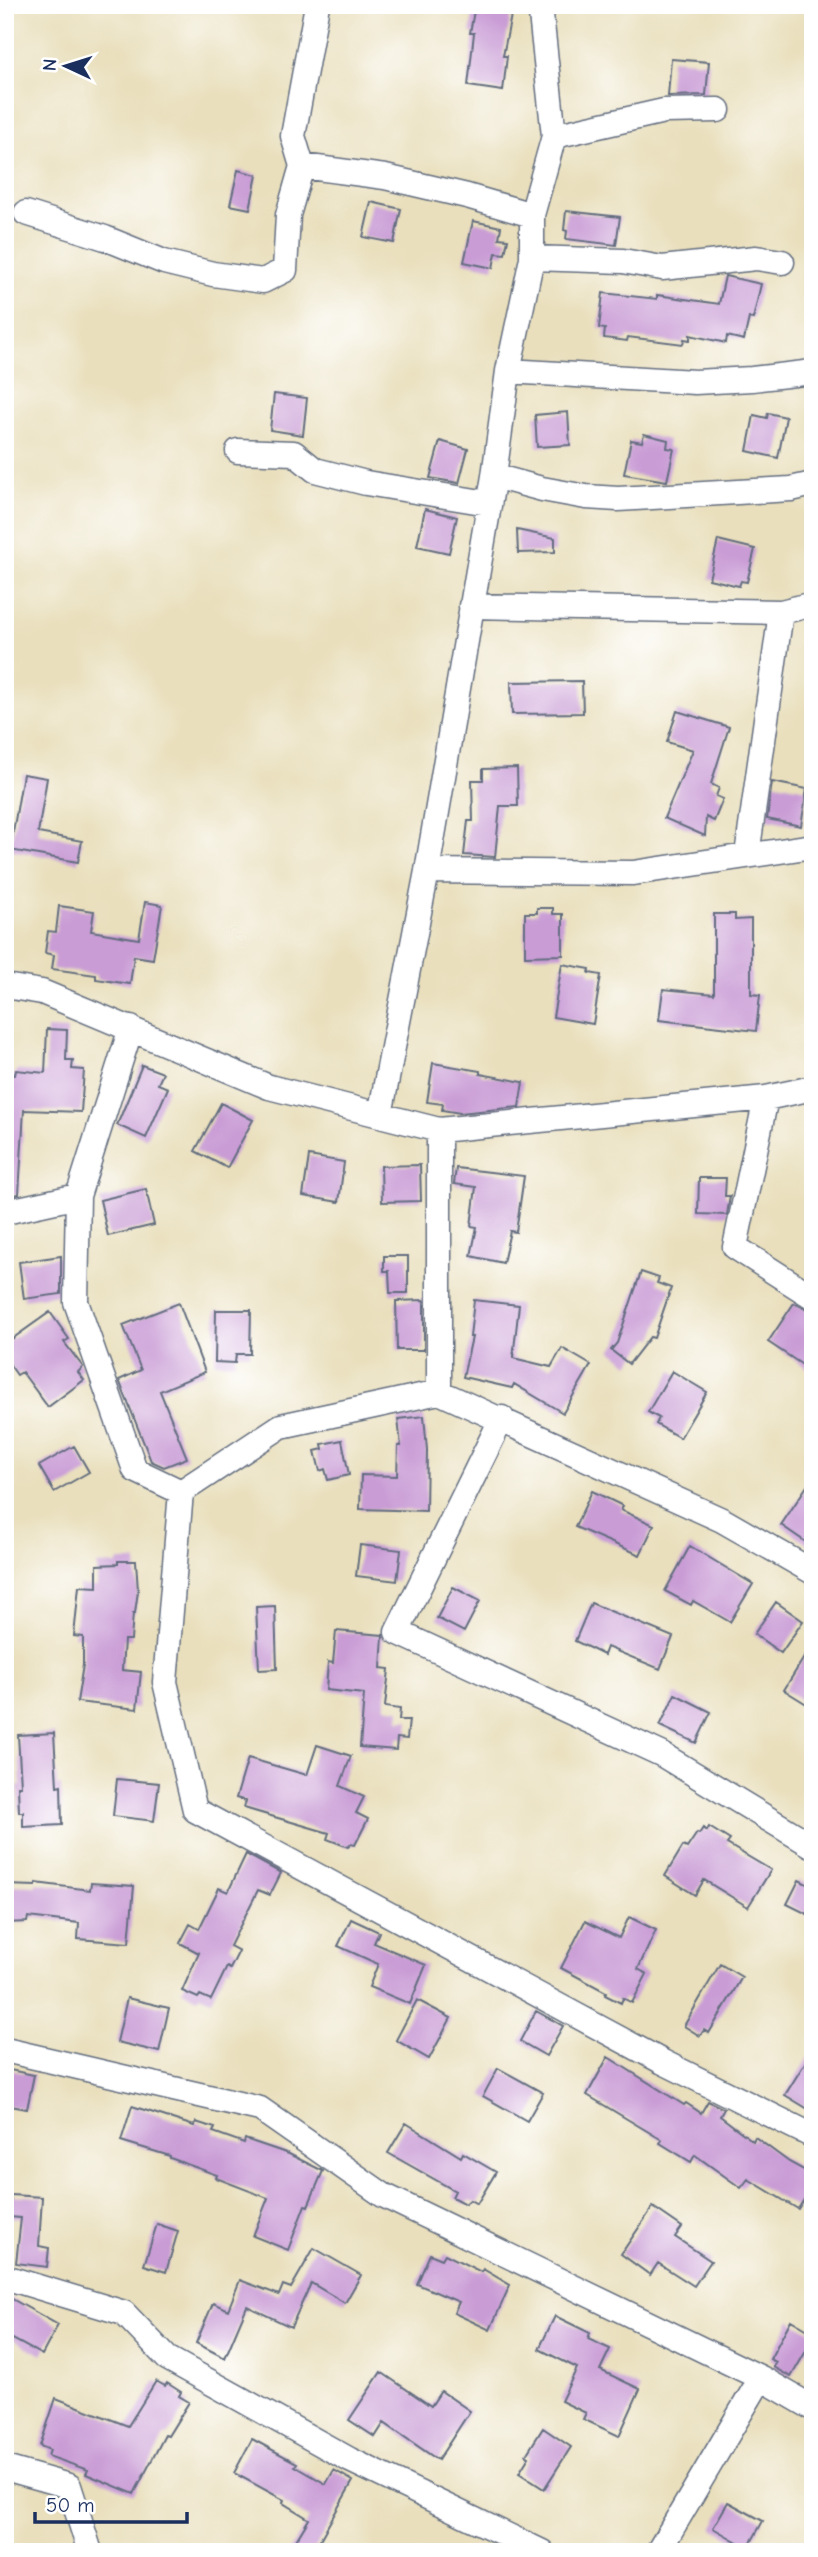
<svg xmlns="http://www.w3.org/2000/svg" width="818" height="2557" font-family="'Comic Neue',sans-serif">
<style>
.building{fill:#c99cd5}
.lines{fill:none;stroke-linecap:round;stroke-linejoin:round}
.street-casing{stroke:#636d7f;stroke-width:27}
.street{stroke:#fff;stroke-width:24}
</style>
<rect width="100%" height="100%" fill="#fff"/>
<filter id="ink" filterUnits="userSpaceOnUse"><feTurbulence type="fractalNoise" baseFrequency=".0143" numOctaves="2"/><feDisplacementMap in="SourceGraphic" scale="14" xChannelSelector="R" yChannelSelector="G"/><feConvolveMatrix kernelMatrix="1 2 1 2 8 2 1 2 1" color-interpolation-filters="sRGB"/></filter>
<filter id="wash" filterUnits="userSpaceOnUse"><feTurbulence type="fractalNoise" baseFrequency=".00686" numOctaves="4" result="noise"/><feDisplacementMap in="SourceGraphic" scale="28" xChannelSelector="R" yChannelSelector="G"/><feGaussianBlur stdDeviation="1.57" result="paint"/><feColorMatrix in="noise" values="0 0 0 0 0 0 0 0 0 0 0 0 0 0 0 0 0 1.4 0 .05"/><feComposite in="paint" operator="in"/></filter>
<g filter="url(#wash)">
<rect width="100%" height="100%" fill="#e9dfbc"/>
<g id="blocks">
<path class="building" d="M475 5H513L503 56H507L503 91 468 86 474 33H470Z
M671 59 709 62 706 95 668 96Z
M238 170 257 175 250 209 230 205Z
M371 202 401 209 394 243 363 237Z
M566 211 620 217 616 245 566 239 567 231 564 230Z
M473 221 501 227 499 238 508 239 505 254 496 253 493 268 464 262Z
M725 276 761 284 753 319 749 318 744 340 727 336 726 343 690 335V340L684 339 683 344 628 337 627 341 604 338 605 329 599 328 603 293 657 299V295L719 304Z
M274 394 307 398 303 435 270 430Z
M568 412 570 445 537 447 535 415Z
M768 413 786 417 778 458 747 451 754 415 767 418Z
M644 434 668 440 667 448 674 449 667 481 624 474 631 440 642 442Z
M440 441 468 449 459 483 430 478Z
M425 509 457 517 449 553 417 546Z
M517 530 555 538V552L518 553Z
M718 540 755 549 747 582 741 581 739 586 709 579Z
M582 681 583 713 512 714 511 682Z
M677 711 729 727 711 784 719 788 716 796 723 799 714 821 706 817 705 836 664 818 693 750 667 742Z
M517 768 518 806H500L495 857 464 855 468 821H473L472 780H483V769Z
M23 774 47 778 38 833 82 841 78 862 10 850Z
M772 782 807 789 801 826 767 819Z
M145 902 162 905 153 959 134 956 130 984 96 979V975L52 969 54 955 45 953 48 931 56 932 59 906 94 911 91 931 139 939Z
M537 908H553V914H563V955L525 956V913H537Z
M714 914H735V920L751 919V994L760 995 756 1031 659 1020 663 989 714 994Z
M562 964 590 969 589 973 601 975 593 1024 553 1017Z
M47 1029 67 1030 66 1060H73L72 1069 84 1070 81 1112 24 1110 19 1194 5 1197V1074L15 1075 16 1070 45 1073Z
M433 1063 480 1071V1074L523 1082 519 1107 460 1113 442 1110 443 1104 427 1102Z
M142 1065 163 1073 158 1084 168 1088 146 1138 117 1125Z
M221 1103 253 1120 227 1168 195 1151Z
M309 1156 344 1162 339 1202 303 1196Z
M420 1165 421 1201 382 1202 381 1166Z
M456 1168 524 1176 516 1232 510 1231 503 1263 471 1256 477 1227 471 1226 476 1187 454 1184Z
M699 1178H726L725 1196H730L727 1215 698 1214Z
M146 1189 154 1225 108 1236 100 1200Z
M61 1256V1294L24 1299 19 1262Z
M384 1256H408V1293H390L389 1271H384Z
M641 1272 659 1278 657 1283 671 1288 654 1338 650 1337 629 1364 611 1350 617 1343Z
M424 1300V1350H397L396 1301Z
M474 1300 519 1305 513 1358 551 1367 562 1348 591 1365 563 1413 514 1384 512 1388 463 1377 472 1337H470Z
M179 1303 205 1372 160 1391 187 1458 164 1467 151 1461 119 1380 141 1370 123 1325Z
M794 1303 813 1312V1372L768 1342Z
M216 1310H251L250 1354H236L235 1363 215 1362Z
M50 1312 69 1339 64 1342 83 1367 78 1372 84 1380 48 1407 22 1372 17 1375 5 1358V1344Z
M672 1371 707 1392 680 1438 656 1424 659 1418 648 1412Z
M424 1416 427 1450 426 1511 360 1509 361 1475 397 1476 398 1446H401L398 1419Z
M342 1440 349 1475 328 1480 325 1469 320 1471 315 1451 323 1449 322 1444Z
M74 1446 89 1472 54 1492 39 1466Z
M813 1477V1547L781 1525Z
M592 1491 623 1506 621 1510 654 1525 640 1555 575 1527Z
M360 1545 401 1550 397 1581 356 1576Z
M690 1546 753 1584 730 1622 693 1601 691 1605 665 1591Z
M118 1561H136L138 1591 135 1613H133L131 1640H124L122 1670 141 1672 137 1709 77 1702 83 1665V1637L74 1636 79 1586 97 1587V1565L118 1564Z
M453 1587 480 1601 464 1632 437 1618Z
M776 1602 803 1621 781 1653 754 1634Z
M591 1603 673 1637 660 1669 607 1647 604 1655 575 1641Z
M275 1606 277 1669 259 1670 256 1607Z
M336 1631 383 1635 381 1668 389 1669 385 1707 400 1709 399 1720H409L407 1739 397 1738 396 1750 360 1747 364 1694 326 1690 328 1662 333 1663Z
M813 1643V1708L784 1690Z
M675 1694 711 1712 696 1743 660 1726Z
M54 1733 57 1786 61 1785 62 1825 23 1827V1812H19L18 1786H21L18 1735Z
M317 1745 351 1756 340 1786 364 1797 356 1813 368 1819 355 1845 351 1844 348 1847 327 1839 329 1833 244 1808 246 1801 236 1798 248 1758 307 1775Z
M117 1779 159 1783 154 1821 113 1816Z
M709 1827 730 1840 727 1844 771 1870 748 1907 704 1880 695 1895 665 1876 683 1846 687 1848 697 1833 699 1834 703 1828 707 1831Z
M246 1854 281 1873 270 1895 258 1890 230 1946 239 1951 230 1969 227 1967 211 2000 200 1995 198 1998 182 1991 199 1953 180 1943 190 1924 199 1929 219 1888 228 1892Z
M799 1880 813 1887V1917L787 1904Z
M36 1883 90 1890 91 1883 134 1886 129 1943 78 1939 79 1923 28 1917 27 1922 5 1923V1885L36 1886Z
M629 1917 656 1930 638 1969 647 1974 632 2003 623 1998 621 2003 605 1995 606 1992 561 1968 585 1921 619 1938Z
M351 1919 379 1932 374 1943 426 1965 410 2004 369 1987 378 1964 338 1946Z
M720 1964 742 1977 709 2033 704 2030 700 2036 684 2026Z
M127 1998 169 2008 159 2052 117 2042Z
M417 2000 451 2018 429 2059 396 2040Z
M536 2011 563 2026 546 2056 520 2041Z
M813 2050V2112L785 2095Z
M608 2057 684 2105 686 2103 701 2113 708 2101 724 2109 720 2116 753 2141 755 2137 789 2162 813 2175V2185L798 2209 748 2179 741 2188 695 2155 691 2162 660 2143 662 2140 587 2095Z
M498 2068 543 2093 527 2121 483 2096Z
M5 2069 34 2075 27 2109 5 2105Z
M132 2106 194 2126 196 2122 215 2128 213 2132 244 2143 245 2139 289 2154 323 2171 308 2206 305 2205 288 2250 253 2236 268 2198 216 2178 217 2175 170 2158V2156L121 2141Z
M406 2123 461 2157 463 2153 496 2172 477 2204 470 2200 465 2204 452 2197 455 2191 388 2153Z
M11 2195 42 2197 39 2246 49 2248 47 2267 16 2263 21 2218 9 2217Z
M653 2207 682 2227 675 2237 711 2261 694 2286 658 2263 650 2275 621 2254Z
M157 2224 178 2231 166 2272 144 2265Z
M314 2248 361 2275 345 2303 311 2283 291 2327 247 2306 225 2358 196 2343 213 2303 228 2310 240 2280 279 2295 283 2285 291 2288Z
M430 2254 442 2259 445 2254 481 2272 483 2269 510 2285 490 2330 454 2313 459 2302 417 2284Z
M5 2295 58 2325 42 2355 5 2335Z
M555 2316 590 2333 588 2339 610 2349 600 2370 640 2389 619 2436 583 2419 586 2413 561 2401 577 2368 539 2349Z
M791 2320 813 2333V2339L791 2377 773 2367 776 2362 770 2359Z
M381 2372 431 2406 441 2391 470 2411 438 2460 384 2423 375 2437 349 2420Z
M156 2381 165 2386 167 2383 181 2392 179 2396 189 2402 168 2436 165 2435 134 2494 86 2474 88 2470 48 2456 50 2450 40 2446 56 2398 128 2426Z
M543 2428 571 2447 544 2489 519 2473 529 2457 526 2455Z
M252 2439 297 2463 295 2466 326 2484 334 2470 353 2481 313 2552H289L309 2519 283 2503 284 2500 234 2473Z
M728 2502 763 2521 748 2548 713 2528Z"/>
</g>
</g>
<g filter="url(#ink)">
<use href="#blocks" fill-opacity="0" stroke="#636d7f" stroke-width="2"/>
<g class="lines">
<g class="street-casing">
<path id="street" d="M554 136 664 111 718 110
M302 166 385 177 467 196 532 215
M26 213 105 238 164 262 213 274 263 281 285 270 288 215 302 166 293 136 317 5
M532 258 623 261 662 268 756 258 782 262
M508 371 695 382 752 379 813 372
M238 451 294 453 315 470 366 483 488 503
M494 476 542 489 586 497 618 499 791 489 813 484
M471 606 781 612 813 604
M747 855 781 612
M427 871 633 873 813 846
M5 986 42 992 269 1087 439 1130 766 1098 813 1088
M131 1028 78 1196 76 1302 135 1470 181 1492
M766 1098 735 1247 813 1297
M380 1115 427 871 494 476 508 371 532 258V215L554 136 540 5
M5 1212 78 1196
M439 1392V1130
M502 1418 397 1632 661 1754 813 1846
M813 1572 722 1520 439 1392 281 1426 181 1492 165 1682 195 1810 663 2062 813 2136
M5 2050 260 2109 383 2195 761 2378 813 2408
M5 2277 124 2313 167 2358 350 2460 542 2552
M5 2468 69 2486 90 2552
M658 2552 761 2378"/>
</g>
<use href="#street" class="street"/>
</g>
</g>
<rect width="818" height="2557" fill="none" stroke="#fff" stroke-width="28"/>
<g transform="translate(66 66) rotate(274)" stroke="#ffffff" stroke-width="5" paint-order="stroke">
<path d="M0-5L12 26L0 18L-12 26Z" fill="#1b2f5e"/>
<text y="-10" font-size="19" font-weight="bold" text-anchor="middle" fill="#1b2f5e">N</text>
</g>
<path d="M35 2512v10h152v-10" fill="none" stroke="#1b2f5e" stroke-width="3.5"/>
<text x="46" y="2512" font-size="21" fill="#1b2f5e" stroke="#ffffff" stroke-width="5" paint-order="stroke">50 m</text>
</svg>
